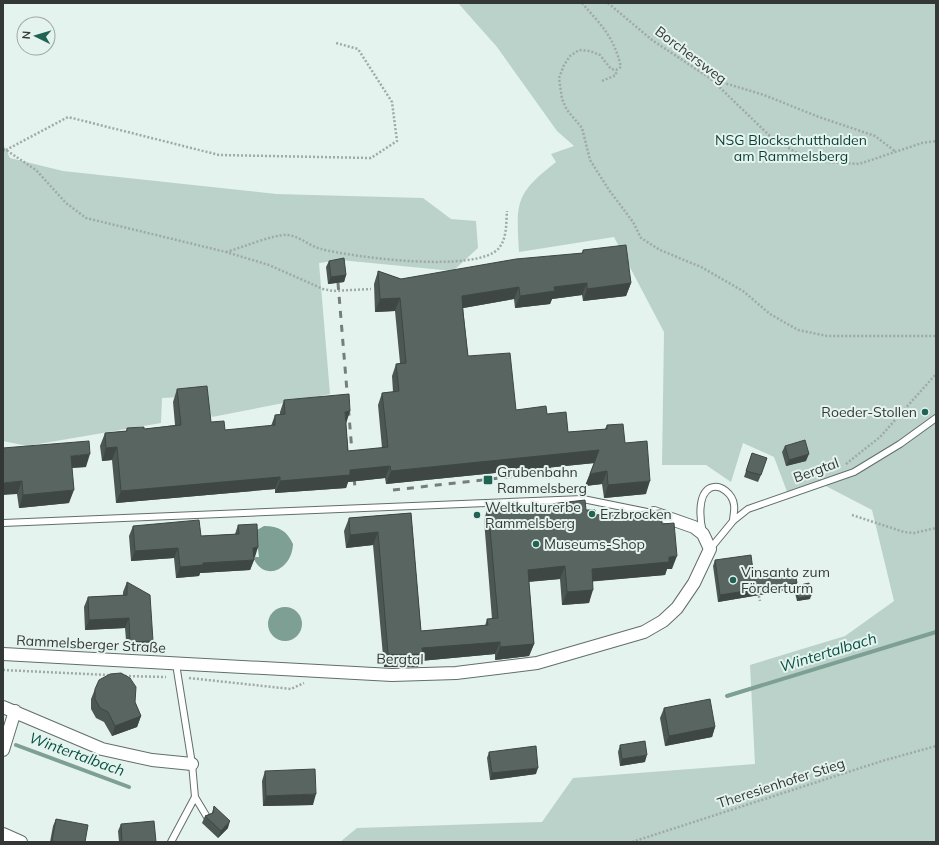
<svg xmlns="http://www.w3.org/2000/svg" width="939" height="845" font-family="Mulish,sans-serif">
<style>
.green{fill:#bbd2ca}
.water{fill:#7d9f94}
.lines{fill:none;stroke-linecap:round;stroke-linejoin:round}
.stream{stroke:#7d9f94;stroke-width:4}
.lane-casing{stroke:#616e6a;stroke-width:8}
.street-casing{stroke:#616e6a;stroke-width:14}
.path{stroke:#9fa9a6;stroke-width:2.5;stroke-dasharray:2 2;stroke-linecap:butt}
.lane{stroke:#fff;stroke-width:6}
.street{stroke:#fff;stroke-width:12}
.rail{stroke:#767e7c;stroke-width:3;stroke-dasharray:7 7;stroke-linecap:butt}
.wall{fill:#4c5753}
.shaded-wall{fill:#3e4744}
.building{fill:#586561;stroke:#3e4744}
.poi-dot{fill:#216353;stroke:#e5f3ef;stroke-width:1.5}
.labels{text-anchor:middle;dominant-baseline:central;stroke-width:4;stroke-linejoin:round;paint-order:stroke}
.street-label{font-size:14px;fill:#333837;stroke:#e5f3ef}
.park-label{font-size:14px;fill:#0b3f33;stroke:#e5f3ef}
.poi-label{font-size:14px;fill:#333837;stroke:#e5f3ef;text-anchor:start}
.water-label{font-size:15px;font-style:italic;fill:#055041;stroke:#e5f3ef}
</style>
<rect width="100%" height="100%" fill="#e5f3ef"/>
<path class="green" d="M458 3H936V842H340L357 828 542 822 573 778 755 764 750 665 845 636 894 601 872 510 822 484 789 497 774 457 743 443 731 482 706 465H662L664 332 614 237 519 252C516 202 515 194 556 162L551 154 574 146 557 131 497 47Z
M3 144 10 158 63 171 276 194 423 198 451 219 476 221 478 248 453 271 340 260 319 263 330 394 212 417 204 396 162 398 161 423 27 446 3 441Z"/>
<path class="water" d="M264 526C279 526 287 531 293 544 292 570 264 583 253 557H259L258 549H254L257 530Z
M268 624a17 17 0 1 1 34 0a17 17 0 1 1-34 0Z"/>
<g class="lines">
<path class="stream" d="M727 696 936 632
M16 745 129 787"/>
<g class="lane-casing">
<path id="lane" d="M3 523 583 499 652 513
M703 532C700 521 697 495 710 488 721 483 733 495 734 505 735 510 733 516 733 521
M710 549 733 521 748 509 854 472 900 444 936 418
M176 664 192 764 195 797 207 817
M171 842 195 797"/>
</g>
<g class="street-casing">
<path id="street" d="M3 654 392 675 456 673 537 663 644 632 663 621 677 608 694 583 710 549 703 534 694 527 654 513
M3 707 102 749 152 760 192 764
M3 750 15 711
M3 834 21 842"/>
</g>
<path class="path" d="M582 3C602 26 614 37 621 67L616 70 611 69 600 55 590 51 579 50 570 56 564 65 559 78 562 99 567 110 582 128 590 160 609 190 633 222 641 238 660 250 701 267 743 291 770 314 798 330 827 336H936
M608 3 652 40 711 79 773 139 811 161 859 164 922 143 936 141
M711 79 764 95 819 117 875 136 896 152
M602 81 616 75V70
M3 150H6L36 170 66 203 86 218 226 252 269 265 323 289 333 291 371 289
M6 150 68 117 219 155 371 158 397 141 392 102 358 49 336 43
M226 252C241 248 274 234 287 235 300 236 309 246 321 249 352 257 477 274 499 248 507 238 506 224 507 211
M846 464 880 437 936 374
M852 515 904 532 914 533 936 528
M751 577 755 575 760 570
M758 592 760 601
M3 670 108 675
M125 676 166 677
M189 678 291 689 304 683
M632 842 882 761 936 746"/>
<use href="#lane" class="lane"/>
<use href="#street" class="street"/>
<path class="rail" d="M338 283 355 488
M393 490 536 474 551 468"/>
</g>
<path class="wall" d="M583 250 631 283 626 296 583 301 582 295 552 299 550 304 515 308 514 299 463 308 468 356 516 410 547 414 568 432 605 429 607 425 625 443 646 494 604 498 602 484 585 486 594 463 386 484 385 478 348 482 346 488 275 493V489L116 503 112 460 102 461 100 446 105 433 126 431 127 428 144 429 175 425 173 402 177 389 211 422 225 430 271 426 275 415 280 414V412L284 400 346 423 348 451 382 448 378 405 382 393 393 392 392 376 396 364 400 363 395 311 375 312 374 284 378 271 401 279 582 253Z
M329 261 346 275 344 282 328 284 326 267Z
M785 446 806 461 786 466 782 452Z
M3 448 86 467 72 468 69 503 19 508 17 494Z
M752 453 761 475 758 482 744 477Z
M488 507H524L586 510 595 515 662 524 672 569H667L665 575 593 581 589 603 562 605 560 579 529 582 534 644 529 656 495 660V654L420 661 418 667H384L373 545 346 548 344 531 349 518 411 513 421 631 485 626 487 619H492L484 520Z
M238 525 255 557H254V560L250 570 200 573 199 576 176 578 174 558 131 561 129 536 133 526 201 536 235 534Z
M715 560 754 578 796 586 810 599 797 601 794 589 718 602 713 566Z
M127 582 153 641 150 651 127 652 125 628 85 630 84 607 88 597 123 595V592Z
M95 689 135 702 141 716 137 727 112 736 104 722 96 718 91 709V699Z
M664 708 715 727 712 737 665 746 660 718Z
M620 745 645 762 620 766 618 752Z
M489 752 536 774 490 780 487 758Z
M265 771 313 805 263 806 262 781Z
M214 806 228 828 218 838 202 823 205 816 212 813Z
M56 819 85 842H50L53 826Z
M121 824 156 842H119L118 831Z"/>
<path class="shaded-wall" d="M346 275 344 282 328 284 331 277Z
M587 283 582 295 552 299 550 304 515 308 520 296 554 287Z
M631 283 626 296 583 301 587 289Z
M519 287 514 299 458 309 462 296Z
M400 298 395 311 375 312 380 299Z
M350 411 346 424 345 412Z
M117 447 112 460 102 461 106 448Z
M599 450 595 463 386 484 391 471Z
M90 454 86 467 66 468 71 456Z
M809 454 806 461 786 466 789 460Z
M390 466 385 478 348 482 346 488 275 493 280 481 350 470Z
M607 471 602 484 585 486 590 474Z
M280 477 275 489 116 503 121 491Z
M22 481 17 494 3 495V483Z
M650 481 646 494 604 498 608 485Z
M74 490 69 503 19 508 23 495Z
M378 532 373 545 346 548 350 535Z
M258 547 255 557 250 558 253 548Z
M178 548 174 558 131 561 135 551Z
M677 556 672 569H667L665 575 587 582 592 569 669 557Z
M254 560 250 570 200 573 199 576 176 578 180 567 203 563Z
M565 566 560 579 523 582 528 570Z
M797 583 794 589 718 602 720 595Z
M593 590 589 603 562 605 567 592Z
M811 596 810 599 797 601 798 598Z
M129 618 125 628 85 630 89 620Z
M153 641 150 651 127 652 130 642Z
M500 642 495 654 420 661 418 667H384L388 654 422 648Z
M534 644 529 656 495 660 500 647Z
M141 716 137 727 112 736 115 726Z
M715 727 712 737 665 746 669 736Z
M647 755 645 762 620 766 622 759Z
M538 768 536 774 490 780 492 773Z
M316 794 313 805 263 806 266 796Z
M230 821 228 828 218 838 221 831Z"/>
<path class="building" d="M626 245 631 283 587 289V283L554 287 555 291 520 296 519 287 462 296 463 312 468 356 510 353 516 410 546 406 547 414 566 412 568 432 607 429V425L623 424 625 443 647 441 650 481 608 485 607 471 590 474 599 450 391 471 390 466 350 470V475L280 481V477L121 491 117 447 106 448 105 433 127 431V428L144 427V429L181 425 177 389 207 386 211 422 224 421 225 430 275 425V415L285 414 284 400 349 394 350 411 345 412 348 451 388 447 382 393 399 391 396 364 406 363 400 298 380 299 378 271 401 279 516 259 583 253V250Z
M344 258 346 275 331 277 329 261Z
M805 440 809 454 789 460 785 446Z
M89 441 90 454 71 456 74 490 23 495 22 481 3 483V448Z
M752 453 767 458 761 475 746 471Z
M585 500 586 510H595V515L661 510 662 524 674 523 677 556 669 557V562L592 569 593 590 567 592 565 566 528 570 534 644 500 647V642L422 648 423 654 397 655 388 654 378 532 350 535 349 518 411 513 421 631 488 625 487 619 498 618 488 507 524 504V507Z
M199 520 201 536 239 534 238 525 257 524 258 547 253 548 254 560 203 563V565L180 567 178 548 135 551 133 526Z
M751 555 754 578 795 572 797 583 720 595 715 560Z
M127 582 150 595 153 641 130 642 129 618 89 620 88 597 127 595Z
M809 583 811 596 798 598 796 586Z
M121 673 130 678 136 687 135 702 141 716 115 726 108 712 100 708 95 699V689L99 680 110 674Z
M710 699 715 727 669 736 664 708Z
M645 741 647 755 622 759 620 745Z
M536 746 538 768 492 773 489 752Z
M315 769 316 794 266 796 265 771Z
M214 806 230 821 221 831 205 816 213 813Z
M56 819 88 825 85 842H59L52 841Z
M154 821 156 842H122L121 824Z"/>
<g class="poi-dot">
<circle cx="925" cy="412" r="4"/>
<rect x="483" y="475" width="10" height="10" rx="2"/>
<circle cx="592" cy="514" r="4"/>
<circle cx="477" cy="515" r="4"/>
<circle cx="536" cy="544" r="4"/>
<circle cx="733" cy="580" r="4"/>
</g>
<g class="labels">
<g class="street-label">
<text transform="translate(691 55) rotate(37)">Borchersweg</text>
<text transform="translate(816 470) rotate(-20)">Bergtal</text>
<text transform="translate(91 644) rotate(3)">Rammelsberger Straße</text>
<text transform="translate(400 659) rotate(1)">Bergtal</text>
<text transform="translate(781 783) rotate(-18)">Theresienhofer Stieg</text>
</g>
<g class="park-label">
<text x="791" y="140">NSG Blockschutthalden<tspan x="791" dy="16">am Rammelsberg</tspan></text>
</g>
<g class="poi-label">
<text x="917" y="412" text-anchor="end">Roeder-Stollen</text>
<text x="497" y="472">Grubenbahn<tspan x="497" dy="16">Rammelsberg</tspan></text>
<text x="485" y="507">Weltkulturerbe<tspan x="485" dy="16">Rammelsberg</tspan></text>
<text x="600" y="514">Erzbrocken</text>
<text x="544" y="544">Museums-Shop</text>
<text x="741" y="572">Vinsanto zum<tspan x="741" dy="16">Förderturm</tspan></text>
</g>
<g class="water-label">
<text transform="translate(828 652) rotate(-17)">Wintertalbach</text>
<text transform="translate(77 754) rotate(20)">Wintertalbach</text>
</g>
</g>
<rect width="939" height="845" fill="none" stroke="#333837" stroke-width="8"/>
<g transform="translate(36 36) rotate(275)"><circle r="19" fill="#e5f3ef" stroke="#9ea8a5"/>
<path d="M0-3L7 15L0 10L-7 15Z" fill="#216353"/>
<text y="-6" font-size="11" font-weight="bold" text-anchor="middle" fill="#333837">N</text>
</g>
</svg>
